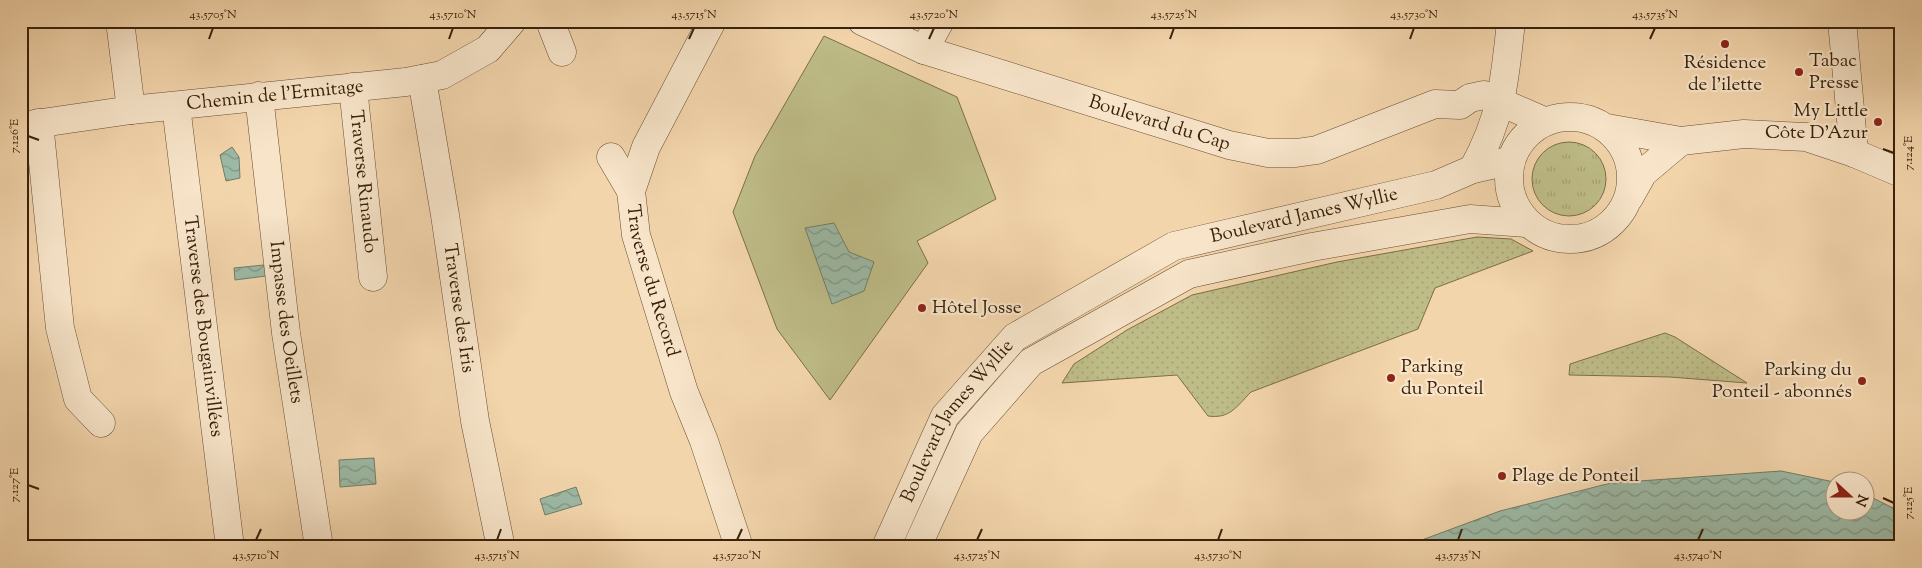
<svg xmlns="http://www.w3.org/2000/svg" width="1922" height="568" font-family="'Sorts Mill Goudy',serif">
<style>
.grass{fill:url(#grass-tufts);stroke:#7c6e48}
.park{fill:url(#park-dots);stroke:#7c6e48}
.garden{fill:#bebc87;stroke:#7c6e48}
.water{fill:url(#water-waves);stroke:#747c67}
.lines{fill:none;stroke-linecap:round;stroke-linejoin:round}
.minor-casing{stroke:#684e32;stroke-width:29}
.minor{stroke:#f7e4c9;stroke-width:28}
.ticks{fill:none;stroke:#39210a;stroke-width:2}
.poi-dot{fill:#8f2418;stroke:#f7e4c9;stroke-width:2}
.labels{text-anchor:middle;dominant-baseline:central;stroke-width:4.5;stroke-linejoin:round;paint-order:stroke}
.poi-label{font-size:19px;fill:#39210a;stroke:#f7e4c9;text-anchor:start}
.street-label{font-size:19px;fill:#39210a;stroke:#f7e4c9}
.neatline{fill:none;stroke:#39210a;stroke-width:2}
.ticks-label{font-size:12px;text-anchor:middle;fill:#39210a}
</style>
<defs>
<pattern id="grass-tufts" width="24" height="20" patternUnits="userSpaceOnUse" patternTransform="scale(1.25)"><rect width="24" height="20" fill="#bebc87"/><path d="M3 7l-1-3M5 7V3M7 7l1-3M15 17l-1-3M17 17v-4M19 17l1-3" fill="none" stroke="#a4a173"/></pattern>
<pattern id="park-dots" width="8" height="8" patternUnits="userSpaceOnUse" patternTransform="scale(1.25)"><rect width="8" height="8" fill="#bebc87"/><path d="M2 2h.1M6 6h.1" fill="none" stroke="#a4a173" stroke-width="1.8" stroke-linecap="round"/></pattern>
<pattern id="water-waves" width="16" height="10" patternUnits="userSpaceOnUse" patternTransform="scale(1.25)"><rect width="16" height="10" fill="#9cb9a5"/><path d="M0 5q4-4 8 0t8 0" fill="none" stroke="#809685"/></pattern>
</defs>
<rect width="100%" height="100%" fill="#f3d5ac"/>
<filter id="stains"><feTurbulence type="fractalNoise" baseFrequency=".004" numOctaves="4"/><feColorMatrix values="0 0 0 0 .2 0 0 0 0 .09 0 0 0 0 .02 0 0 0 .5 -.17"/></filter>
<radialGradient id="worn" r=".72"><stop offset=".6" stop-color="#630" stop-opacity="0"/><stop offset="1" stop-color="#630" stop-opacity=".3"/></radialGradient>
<path class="grass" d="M1532 179a37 37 0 1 1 74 0a37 37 0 1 1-74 0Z"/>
<path class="park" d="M1477 237 1511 239 1533 251 1435 288 1418 329 1251 392C1236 407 1230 419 1208 416L1177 375 1062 383 1074 364 1127 330 1192 295 1337 262Z
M1665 333 1675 337 1747 383 1670 377 1569 375 1570 364Z"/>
<path class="garden" d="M824 36 957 97 996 199 917 241 928 263 830 400 777 329 733 212 755 156Z"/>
<path class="water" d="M232 147 239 157 240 178 226 181 220 155Z
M834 223 849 252 874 262 864 291 832 304 805 228Z
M264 265 266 276 235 280 234 268Z
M374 458 376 484 340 487 339 460Z
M1781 471 1834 482V510H1864L1865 494 1901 512V547H1403L1500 511 1611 483Z
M576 487 582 504 545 515 540 499Z"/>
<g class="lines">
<g class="minor-casing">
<g id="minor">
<path d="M120 21 131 110"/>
<path d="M550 21 562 52"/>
<path id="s1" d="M712 21 646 147 631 191 636 235 684 392 704 441 739 547"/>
<path id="s2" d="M862 21 924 50 1229 145 1268 153H1296L1317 150 1435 104 1460 105 1470 98 1484 95 1544 121"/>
<path d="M1842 21 1854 153"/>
<path d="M924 50 940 21"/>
<path id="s3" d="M422 79 445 215 475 421 499 538"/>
<path id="s4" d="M353 87 373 277"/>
<path id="s5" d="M259 96 286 333 319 547"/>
<path id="s6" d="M176 106 230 547"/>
<circle cx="1570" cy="178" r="61"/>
<path d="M39 123 60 328 78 399 101 423"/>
<path id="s7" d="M21 126 131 110 406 82 442 75 488 49 512 21"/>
<path d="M1607 128 1681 141 1744 134 1806 137 1854 153 1901 173"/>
<path d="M611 157 631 191"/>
<path d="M1473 169C1502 117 1505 80 1511 21"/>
<path d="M1629 198 1643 173 1681 141"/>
<path id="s8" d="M886 547 945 416 1015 337 1174 246 1436 185 1473 169 1509 161"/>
<path d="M917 547 969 433 1031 362 1189 274 1312 247 1470 219 1527 223"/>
</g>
</g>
<use href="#minor" class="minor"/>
</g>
<path class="ticks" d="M209 39 213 28M449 39 453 28M689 39 694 28M929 39 934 28M1170 39 1174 28M1410 39 1414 28M1650 39 1655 28M28 136 39 140M1883 149 1894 153M28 485 39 489M1883 498 1894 503M256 540 261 529M497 540 501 529M737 540 742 529M977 540 982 529M1218 540 1222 529M1458 540 1462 529M1698 540 1703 529"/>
<g class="poi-dot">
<circle cx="1725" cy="44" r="5"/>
<circle cx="1799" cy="72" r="5"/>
<circle cx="1878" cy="122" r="5"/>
<circle cx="922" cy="308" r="5"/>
<circle cx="1391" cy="378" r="5"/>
<circle cx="1862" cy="381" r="5"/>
<circle cx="1502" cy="476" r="5"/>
</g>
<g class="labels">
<g class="poi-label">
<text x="1809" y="61">Tabac<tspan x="1809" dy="22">Presse</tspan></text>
<text x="1725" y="63" text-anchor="middle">Résidence<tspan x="1725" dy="22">de l'ilette</tspan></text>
<text x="1868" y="111" text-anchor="end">My Little<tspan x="1868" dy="22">Côte D'Azur</tspan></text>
<text x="932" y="308">Hôtel Josse</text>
<text x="1401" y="367">Parking<tspan x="1401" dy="22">du Ponteil</tspan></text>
<text x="1852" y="370" text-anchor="end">Parking du<tspan x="1852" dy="22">Ponteil - abonnés</tspan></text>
<text x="1512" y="476">Plage de Ponteil</text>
</g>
<g class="street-label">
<text stroke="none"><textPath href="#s7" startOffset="256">Chemin de l'Ermitage</textPath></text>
<text stroke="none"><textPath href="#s2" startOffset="315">Boulevard du Cap</textPath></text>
<text stroke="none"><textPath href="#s4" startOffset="95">Traverse Rinaudo</textPath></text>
<text stroke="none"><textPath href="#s8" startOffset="566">Boulevard James Wyllie</textPath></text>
<text stroke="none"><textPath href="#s1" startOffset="281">Traverse du Record</textPath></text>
<text stroke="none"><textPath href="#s3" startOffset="232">Traverse des Iris</textPath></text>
<text stroke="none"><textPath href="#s5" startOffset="228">Impasse des Oeillets</textPath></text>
<text stroke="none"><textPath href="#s6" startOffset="222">Traverse des Bougainvillées</textPath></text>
<text stroke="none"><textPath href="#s8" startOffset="146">Boulevard James Wyllie</textPath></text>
</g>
</g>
<rect width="1922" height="568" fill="none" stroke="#f3d5ac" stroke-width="55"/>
<g transform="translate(1850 496) rotate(111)"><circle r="24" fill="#f7e4c9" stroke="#ab967d"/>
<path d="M0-4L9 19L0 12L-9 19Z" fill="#8f2418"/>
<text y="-8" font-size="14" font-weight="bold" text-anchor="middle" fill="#39210a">N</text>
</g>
<rect x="28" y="28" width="1866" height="512" class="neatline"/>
<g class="ticks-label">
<text x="213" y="18">43.5705°N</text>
<text x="453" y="18">43.5710°N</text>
<text x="694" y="18">43.5715°N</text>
<text x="934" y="18">43.5720°N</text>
<text x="1174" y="18">43.5725°N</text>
<text x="1414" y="18">43.5730°N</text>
<text x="1655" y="18">43.5735°N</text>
<text transform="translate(14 136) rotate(-90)" y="4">7.126°E</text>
<text transform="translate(1908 153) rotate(-90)" y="4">7.124°E</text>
<text transform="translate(14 485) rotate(-90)" y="4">7.127°E</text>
<text transform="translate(1908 503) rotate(-90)" y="4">7.125°E</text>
<text x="256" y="559">43.5710°N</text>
<text x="497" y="559">43.5715°N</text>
<text x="737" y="559">43.5720°N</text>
<text x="977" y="559">43.5725°N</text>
<text x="1218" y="559">43.5730°N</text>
<text x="1458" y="559">43.5735°N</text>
<text x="1698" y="559">43.5740°N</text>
</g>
<rect width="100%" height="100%" filter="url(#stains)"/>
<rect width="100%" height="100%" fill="url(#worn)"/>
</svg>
